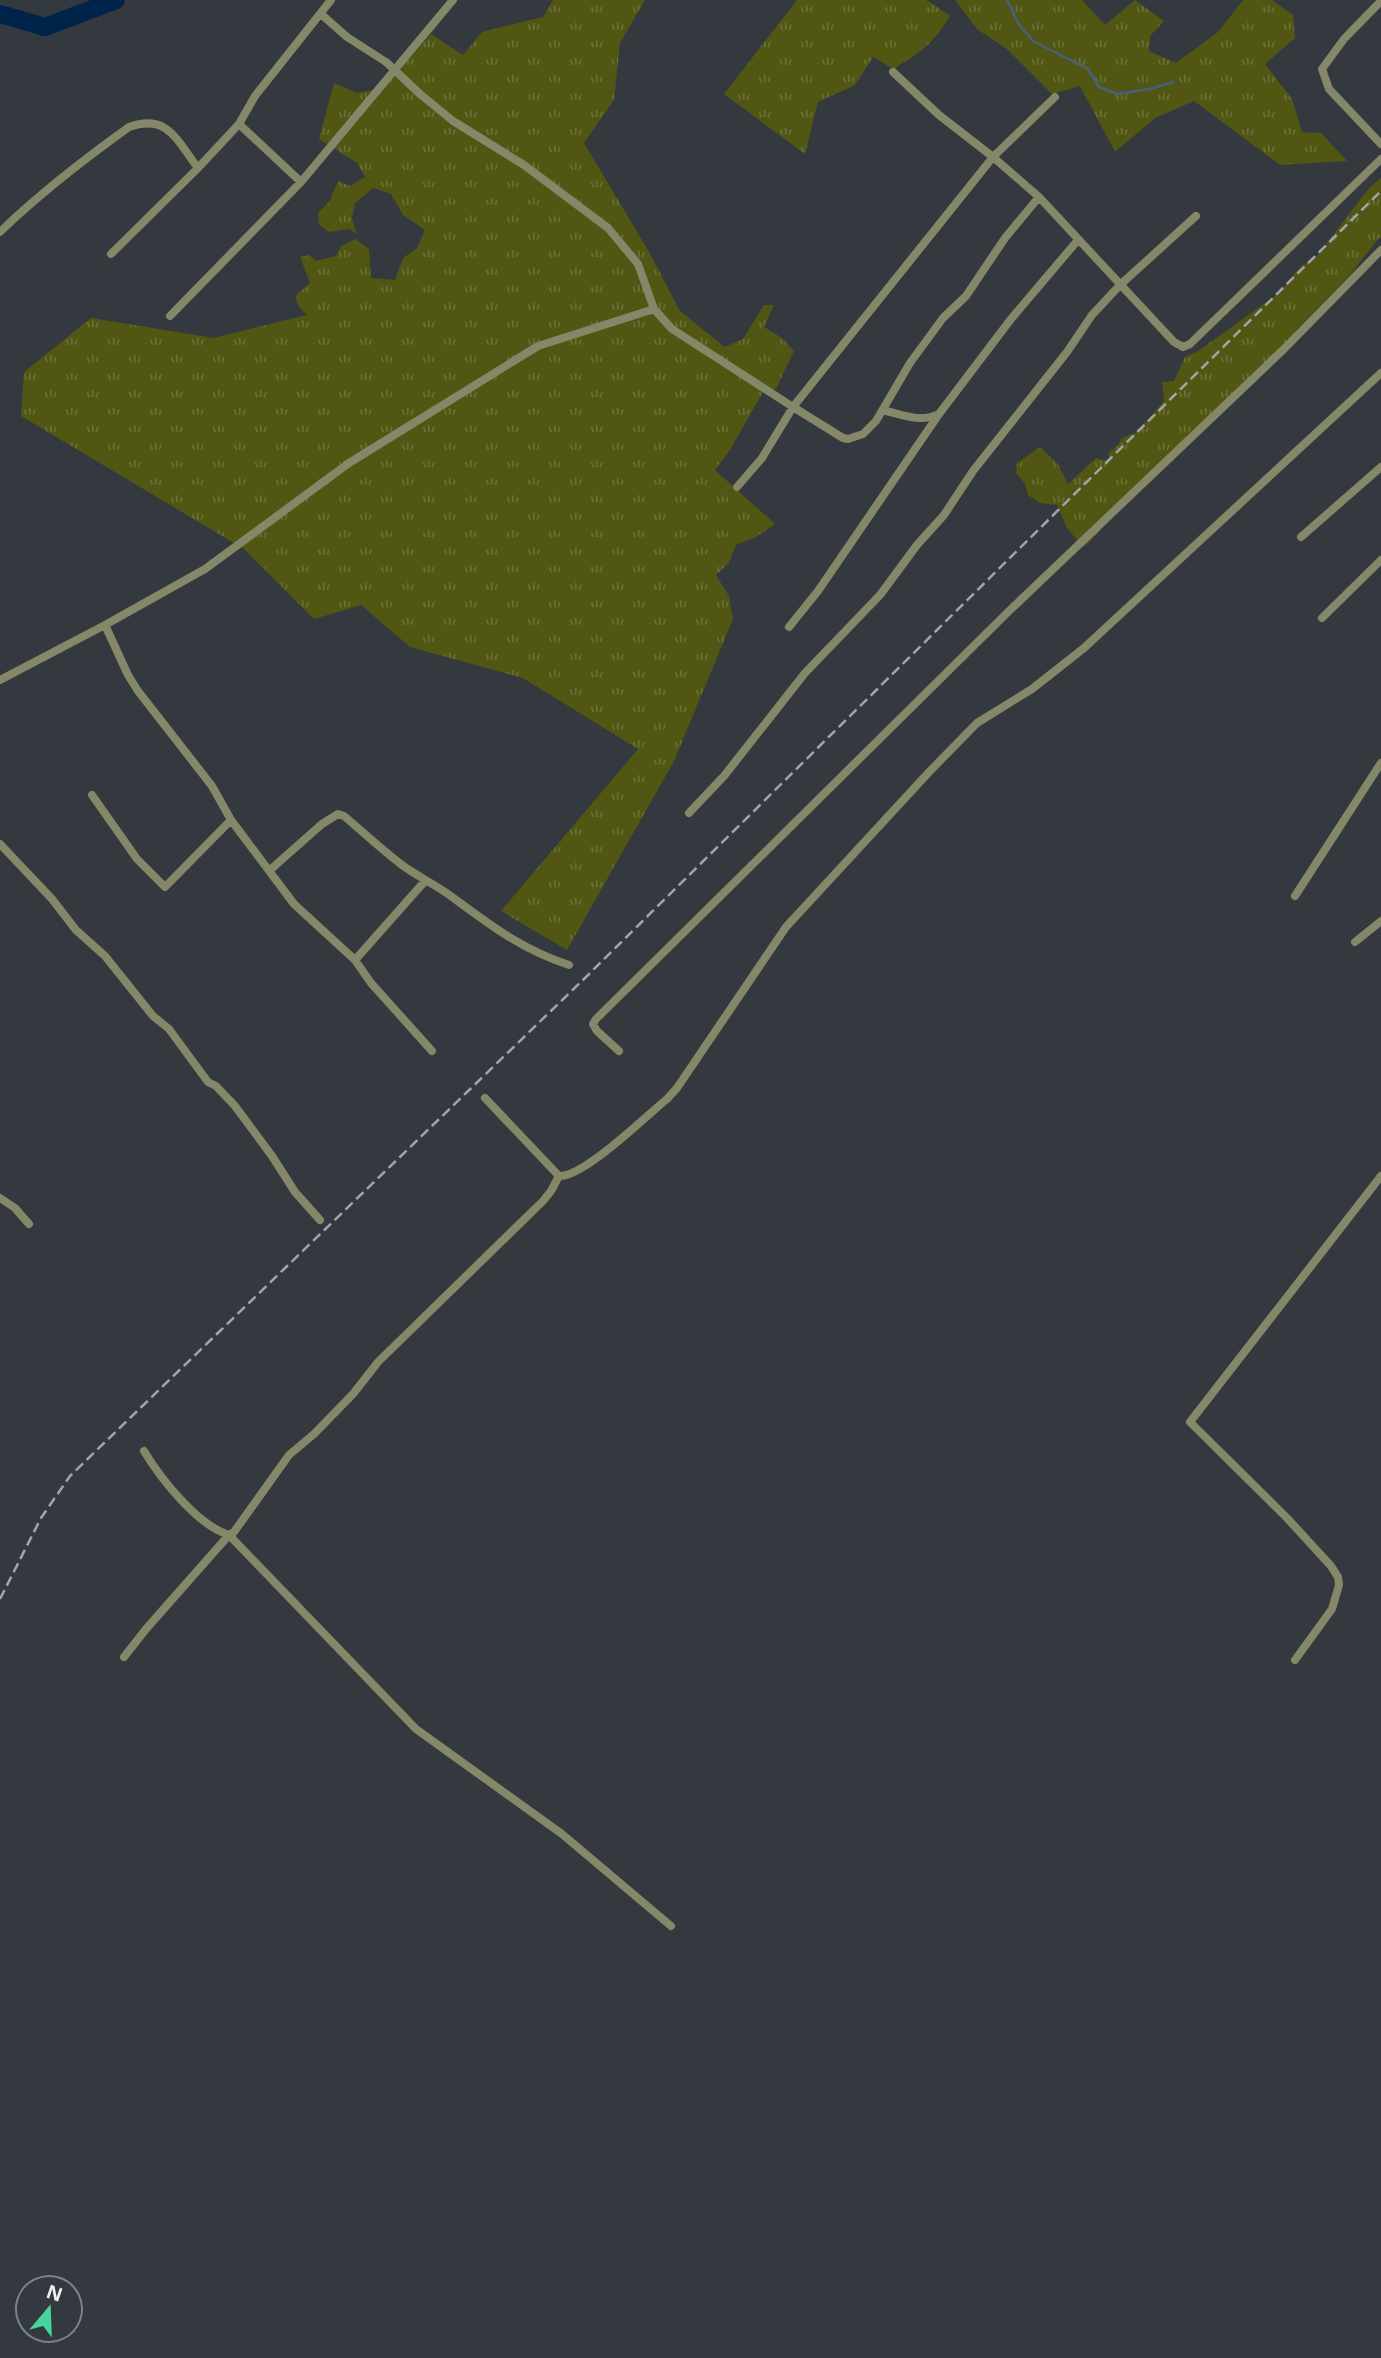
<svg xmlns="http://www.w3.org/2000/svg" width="1381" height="2358" font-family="'Open Sans',sans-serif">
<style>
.grass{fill:url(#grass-tufts)}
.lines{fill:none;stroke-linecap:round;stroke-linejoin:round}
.stream{stroke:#47607d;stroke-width:2.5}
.river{stroke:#00234a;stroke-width:18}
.minor{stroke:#858868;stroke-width:8}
.rail{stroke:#a0a5a9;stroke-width:2.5;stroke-dasharray:10 5;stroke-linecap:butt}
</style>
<defs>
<pattern id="grass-tufts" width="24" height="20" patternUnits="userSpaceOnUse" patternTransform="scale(1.75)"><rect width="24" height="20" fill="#515613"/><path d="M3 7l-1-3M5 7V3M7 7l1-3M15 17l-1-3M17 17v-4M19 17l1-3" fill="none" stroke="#6a6f36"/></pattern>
</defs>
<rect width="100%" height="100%" fill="#33393e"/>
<path class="grass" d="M553 0H645L620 43 614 100 584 143 648 250 680 311 725 347 743 339 764 305H774L764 327 782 338 794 351 776 389 763 392 730 450 715 470 775 524 756 537 736 545 729 563 716 575 729 596 733 619 674 761 567 950 501 911 638 749 523 678 410 647 361 605 314 619 244 549 21 416 24 372 91 318 214 338 307 315 299 307 295 296 310 283 300 257 310 255 316 261 336 256 341 246 355 239 369 249 371 278 395 280 403 258 417 248 425 230 403 215 391 194 373 188 355 203 352 219 357 234 349 229 329 232 319 225 318 213 329 202 338 181 350 186 365 177 357 163 319 139 334 83 357 93 384 88 431 34 463 55 482 32 543 17Z
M797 0H927L950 16C932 45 921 52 893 69L873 57 855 85 818 102 805 154 724 94Z
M955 0H1082L1105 25 1135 0 1164 21 1150 36 1149 51 1176 63 1218 32 1243 0H1272L1293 15 1295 38 1265 64 1292 99 1302 132 1321 133 1347 161 1280 165 1194 101 1155 118 1115 152 1080 86 1052 94 1007 49 977 29Z
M1381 178V238L1378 239 1350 275 1298 328 1285 345 1143 487C1131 500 1119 511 1107 523 1098 531 1093 541 1083 547L1067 528 1057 505 1040 503 1028 495 1025 484 1016 473 1017 463 1040 447 1058 464 1068 484 1096 458 1110 462 1108 453 1118 445 1122 438 1137 432 1164 401 1162 382 1174 381 1185 357 1198 351 1278 294 1300 267 1317 256 1369 188Z"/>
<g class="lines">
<path class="stream" d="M1007 0 1018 23 1033 41 1088 69 1099 87 1118 94 1154 88 1173 82"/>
<path class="river" d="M0 14 45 27 116 0"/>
<path class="minor" d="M1381 1 1344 39 1322 69 1329 89 1381 144
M321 14 347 37 386 62 420 94 453 121 524 165 608 228 638 264 654 309 672 329 793 407 993 157 1055 97
M893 72 939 115 993 157 1039 197 1174 342 1183 347 1190 344 1381 159
M239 124 301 182
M0 232C40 193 83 160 129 127 168 113 177 141 198 168
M111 254 198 168 239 124 255 96 331 0
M170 316 301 182 453 0
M883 410C903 415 920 423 939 414L1011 319 1078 240
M737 487 762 458 793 407 843 438 848 439 863 434 876 421 910 363 943 318 966 296 1005 238 1039 197
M1301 537 1381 467
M1322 618 1381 560
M105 625 128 675 138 691 212 786 231 820 294 904 355 960 371 983 432 1051
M789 627 818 591 939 414
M0 680 105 625 205 569 349 463 538 346 654 309
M92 795 137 859 165 887 231 820
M689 813 724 776 805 673 880 595 917 545 944 515 973 471 1067 352 1092 315 1120 285 1196 216
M0 844 52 899 76 930 105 956 153 1016 169 1029 208 1082 216 1086 235 1106 272 1156 295 1192 320 1220
M270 870 322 824 338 814 344 816C363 832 382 850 402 865 417 876 434 884 448 894 489 924 520 949 569 965
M1295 896 1381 763
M1355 942 1381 921
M355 960 425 881
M619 1051 597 1031 593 1024 596 1019 1008 612 1284 349 1381 250
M485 1098 559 1176C583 1178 646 1116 667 1099L677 1088 786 927 930 771 977 723 1032 689 1084 648 1381 373
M0 1198 15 1208 29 1224
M144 1451C161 1479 197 1525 229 1535L234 1532 289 1455 314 1434 353 1394 378 1362 543 1201 551 1191 559 1176
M124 1657 146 1629 229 1535 416 1729 562 1834 671 1926
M1295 1660 1332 1609 1339 1585 1338 1577 1331 1566 1287 1518 1190 1422 1381 1176"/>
<path class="rail" d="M0 1599 41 1518 70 1476 585 978 1381 191"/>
</g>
<g transform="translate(49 2309) rotate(19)"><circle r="33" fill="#33393e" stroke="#7d8286" stroke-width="2"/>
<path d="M0-5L12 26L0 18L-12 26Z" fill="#48d49d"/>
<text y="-10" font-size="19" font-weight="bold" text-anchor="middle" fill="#ecf0f3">N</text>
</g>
</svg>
